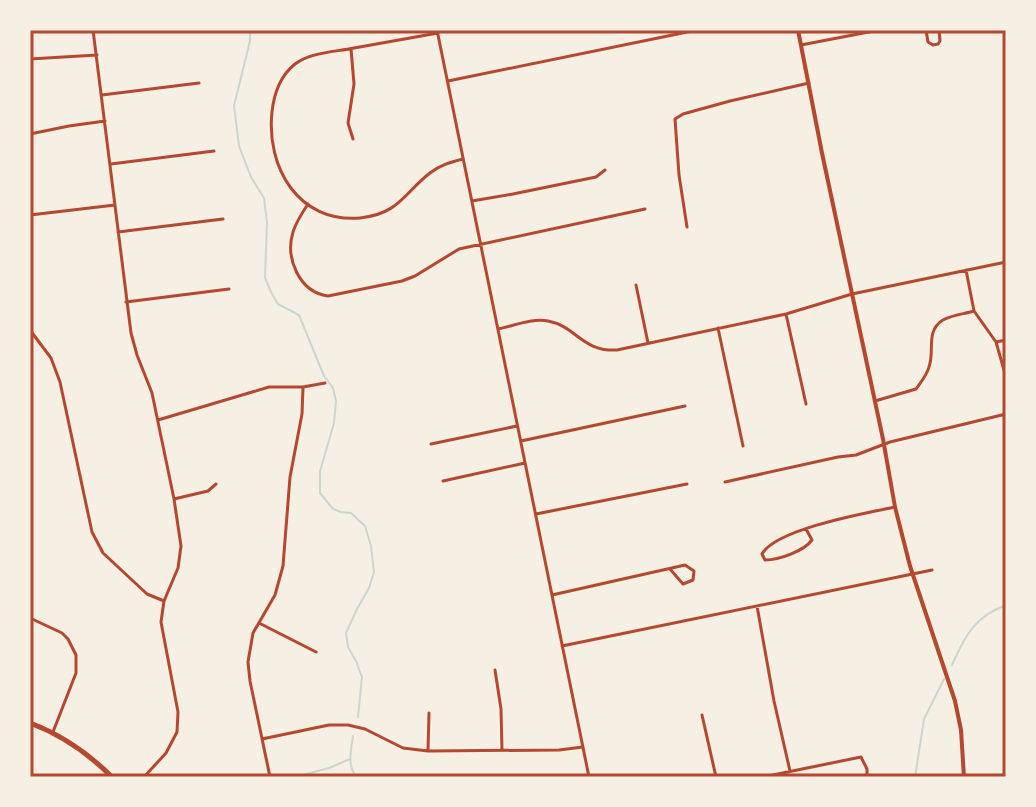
<svg xmlns="http://www.w3.org/2000/svg" width="1036" height="807" font-family="'DM Sans',sans-serif">
<style>
.lines{fill:none;stroke-linecap:round;stroke-linejoin:round}
.stream{stroke:#c9d6d2;stroke-width:2}
.minor{stroke:#b5482f;stroke-width:3}
.tertiary{stroke:#b5482f;stroke-width:4}
.secondary{stroke:#b5482f;stroke-width:5}
.neatline{fill:none;stroke:#b5482f;stroke-width:3}
</style>
<rect width="100%" height="100%" fill="#f6efe4"/>
<g class="lines">
<path class="stream" d="M250 30V41L234 106 239 146 251 177 264 198 267 223 265 278 272 294 278 304 299 315 324 376 333 388 336 401 334 423 320 471V493L333 509 341 512 351 513 365 526 371 546 374 572 369 588 357 609 346 633 348 647 356 661 362 677 358 717
M952 665C965 636 974 617 1006 605
M353 736C351 751 347 764 356 777
M295 777 329 768 350 759
M915 777 924 719 944 679"/>
<path class="minor" d="M93 30 131 333 137 355 152 393 174 499 181 546 178 568 164 601 161 622 178 712 177 732 166 753 144 777
M437 30 589 777
M926 30 928 42 933 45 938 44 940 41 939 30
M438 33C410 38 382 43 354 48 335 52 311 52 295 64 280 76 274 93 272 112 266 167 298 223 360 218 399 214 404 193 430 173 440 165 451 162 463 159
M801 45 879 30
M351 49 354 84 348 123 353 139
M30 59 97 55
M448 81 697 30
M102 95 199 83
M30 134 69 126 105 121
M111 164 214 151
M472 201 513 194 596 177 605 170
M308 204C302 213 296 222 293 232 285 258 299 292 328 296L402 281 415 276 459 249 645 209
M30 215 115 205
M687 227 679 175 675 119 683 114 730 101 809 83
M118 232 223 219
M966 270 974 311 996 342 1006 377
M636 285 648 343
M126 302 229 289
M786 314 806 404
M718 328 743 446
M498 329C513 326 532 318 548 321 576 326 582 352 617 350L786 314 852 294 1006 262
M30 330 51 358 60 382 92 532 103 553 147 594 164 601
M996 342 1006 340
M875 401 916 389C921 382 927 375 929 367 935 351 925 331 943 320 952 315 964 314 974 311
M158 420 269 387H303L325 383
M521 441 685 406
M431 444 517 426
M443 481 525 463
M725 482 838 457 856 455 890 442 1006 414
M174 499 208 491 216 484
M536 514 687 484
M806 529 812 540C804 551 779 560 765 560L762 554C776 529 866 513 895 507
M552 595 685 565 694 571 693 580 683 584 670 569
M757 606 774 701 790 771
M30 618 62 633 68 639 76 655V673L53 732
M259 623 316 652
M562 646 932 570
M495 670 501 709 502 750
M702 715 716 777
M262 739 329 725H348L365 729 403 748 428 751 559 750 583 747
M428 750 429 713
M270 777 250 681 248 662 253 633 275 595 283 566 290 477 302 414 303 387
M763 777 861 757 867 769V777"/>
<path class="tertiary" d="M798 30 822 153 883 439 895 507 910 566 955 701 961 730 964 777"/>
<path class="secondary" d="M30 723C62 735 88 753 112 777"/>
</g>
<rect width="1036" height="807" fill="none" stroke="#f6efe4" stroke-width="64"/>
<rect x="32" y="32" width="972" height="743" class="neatline"/>
</svg>
